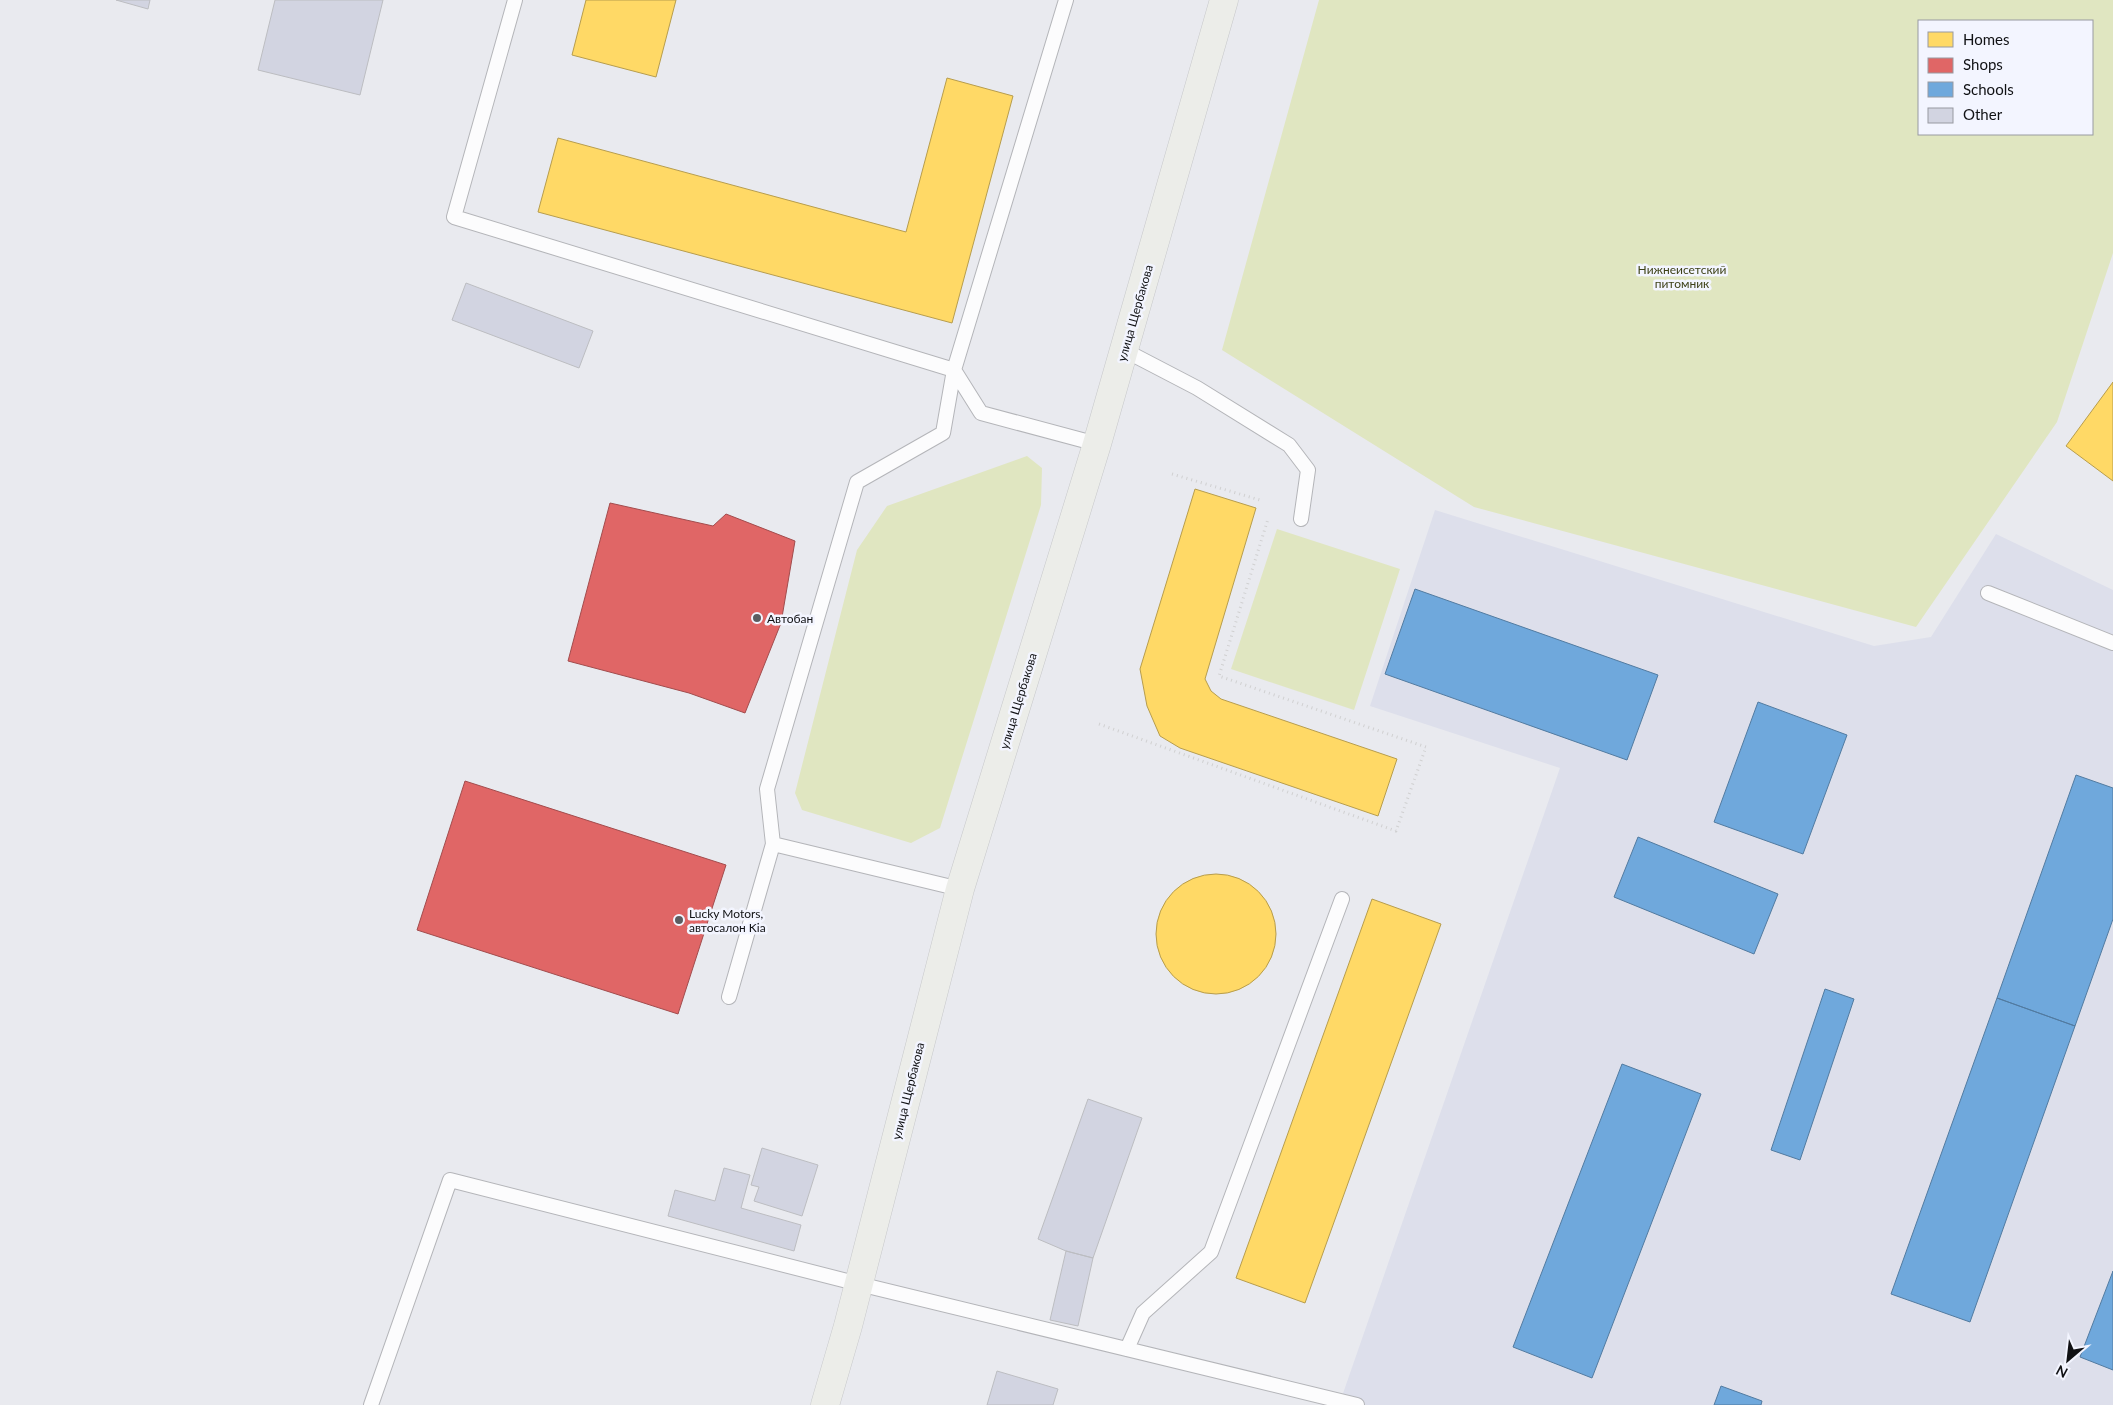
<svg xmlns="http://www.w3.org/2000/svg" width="2113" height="1405" font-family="Lato,sans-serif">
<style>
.built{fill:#dddfeb}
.green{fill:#e0e6c1;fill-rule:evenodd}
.homes{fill:#ffd966;stroke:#b79d4d}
.shops{fill:#e06666;stroke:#a24c4d}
.schools{fill:#6fa8dc;stroke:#527ba0}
.building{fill:#d2d4e1;stroke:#bcbdc1}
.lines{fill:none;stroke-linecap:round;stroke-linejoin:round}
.lane-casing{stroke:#b4b5b9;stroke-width:16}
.primary-casing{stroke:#c7c8ca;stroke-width:29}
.path{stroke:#d0d0d1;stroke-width:3;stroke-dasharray:1 4;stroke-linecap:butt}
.lane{stroke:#fcfcfd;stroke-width:14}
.primary{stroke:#ecede9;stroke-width:28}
.poi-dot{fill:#5c5d61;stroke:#f3f5ff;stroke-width:2}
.labels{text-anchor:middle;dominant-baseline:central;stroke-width:5;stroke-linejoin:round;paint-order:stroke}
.park-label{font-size:12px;fill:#3d4117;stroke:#f3f5ff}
.street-label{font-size:12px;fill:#101114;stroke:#f3f5ff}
.poi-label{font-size:12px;fill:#101114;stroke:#f3f5ff;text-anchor:start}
</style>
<rect width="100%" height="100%" fill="#e9eaef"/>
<path class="built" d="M1435 510 1874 646 1931 637 1996 534 2113 590V1405H1339L1560 768 1370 706Z"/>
<path class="green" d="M1319 0H2113V253L2057 422 1916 627 1474 507 1222 350ZM2092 21V134H1919V21Z
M1027 456 1042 468 1041 505 940 828 911 843 802 810 795 793 857 550 887 506Z
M1277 529 1400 569 1354 710 1231 669Z"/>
<path class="homes" d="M586 0H676L656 77 572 55Z
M947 78 1013 96 952 323 538 212 558 138 906 232Z
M2113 382V481L2066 446Z
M1195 489 1256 508 1205 679 1211 691 1221 699 1397 759 1378 816 1180 748 1160 736 1147 706 1140 669Z
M1156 934a60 60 0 1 1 120 0a60 60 0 1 1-120 0Z
M1372 899 1441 924 1305 1303 1236 1278Z"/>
<path class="shops" d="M610 503 713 526 726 514 795 541 781 623 745 713 689 693 568 661Z
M465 781 726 865 678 1014 417 930Z"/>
<path class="schools" d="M1415 589 1658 675 1627 760 1385 674Z
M1758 702 1847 735 1803 854 1714 822Z
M2076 775 2113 788V919L2075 1026 1997 998Z
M1638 837 1778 894 1754 954 1614 897Z
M1825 989 1854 999 1800 1160 1771 1150Z
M1997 998 2075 1026 1970 1322 1891 1294Z
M1622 1064 1701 1094 1592 1378 1513 1347Z
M2113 1271V1370L2080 1357Z
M1721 1386 1762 1401 1761 1405H1714Z"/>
<path class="building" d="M116 0H150L148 9Z
M275 0H383L360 95 258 70Z
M466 283 593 331 579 368 452 320Z
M1088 1099 1142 1118 1093 1258 1066 1251 1038 1239Z
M762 1148 818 1165 802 1216 754 1201 759 1187 751 1185Z
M724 1168 750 1175 741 1208 801 1225 794 1251 668 1216 675 1190 715 1201Z
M1066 1251 1093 1258 1078 1326 1050 1320Z
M997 1371 1058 1389 1053 1405H987Z"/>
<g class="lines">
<g class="lane-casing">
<path id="lane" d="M515 0 454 217 954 370 981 413 1097 444
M1124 350 1197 388 1289 445 1308 470 1301 519
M1988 593 2113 643
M773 844 960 889
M729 997 773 844 767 789 857 482 943 433 954 370 1066 0
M1127 1349 1143 1313 1211 1252 1342 899
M371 1405 450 1180 859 1284 1357 1405"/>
</g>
<g class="primary-casing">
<path id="primary" d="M825 1405 848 1326 960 889 1097 444 1224 0"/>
</g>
<path class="path" d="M1172 474 1260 500
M1099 724 1396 831 1426 747 1219 676 1268 519"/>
<use href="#lane" class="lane"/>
<use href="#primary" class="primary"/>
</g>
<g class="poi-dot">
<circle cx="757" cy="618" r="5"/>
<circle cx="679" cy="920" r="5"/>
</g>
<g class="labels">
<g class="park-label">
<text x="1682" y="269">Нижнеисетский<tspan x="1682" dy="14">питомник</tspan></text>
</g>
<g class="street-label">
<text transform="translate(1135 313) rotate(-74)">улица Щербакова</text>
<text transform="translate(1018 701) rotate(-73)">улица Щербакова</text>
<text transform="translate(908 1091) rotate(-76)">улица Щербакова</text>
</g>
<g class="poi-label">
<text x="767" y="618">Автобан</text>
<text x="689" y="913">Lucky Motors,<tspan x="689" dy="14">автосалон Kia</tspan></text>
</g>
</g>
<rect x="1918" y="20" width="175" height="115" fill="#f3f5ff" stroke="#989aa1"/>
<rect x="1928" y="32" width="25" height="15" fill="#ffd966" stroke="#989aa1"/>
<text x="1963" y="45" font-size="15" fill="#101114">Homes</text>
<rect x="1928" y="58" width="25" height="15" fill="#e06666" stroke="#989aa1"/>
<text x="1963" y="70" font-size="15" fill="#101114">Shops</text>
<rect x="1928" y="82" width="25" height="15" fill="#6fa8dc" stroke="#989aa1"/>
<text x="1963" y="95" font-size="15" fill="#101114">Schools</text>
<rect x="1928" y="108" width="25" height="15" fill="#d2d4e1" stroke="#989aa1"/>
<text x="1963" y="120" font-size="15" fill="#101114">Other</text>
<g transform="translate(2068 1360) rotate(208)" stroke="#f3f5ff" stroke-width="4" paint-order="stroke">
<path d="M0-4L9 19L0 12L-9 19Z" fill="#101114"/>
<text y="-8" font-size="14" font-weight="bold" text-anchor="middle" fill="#101114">N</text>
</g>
</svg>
